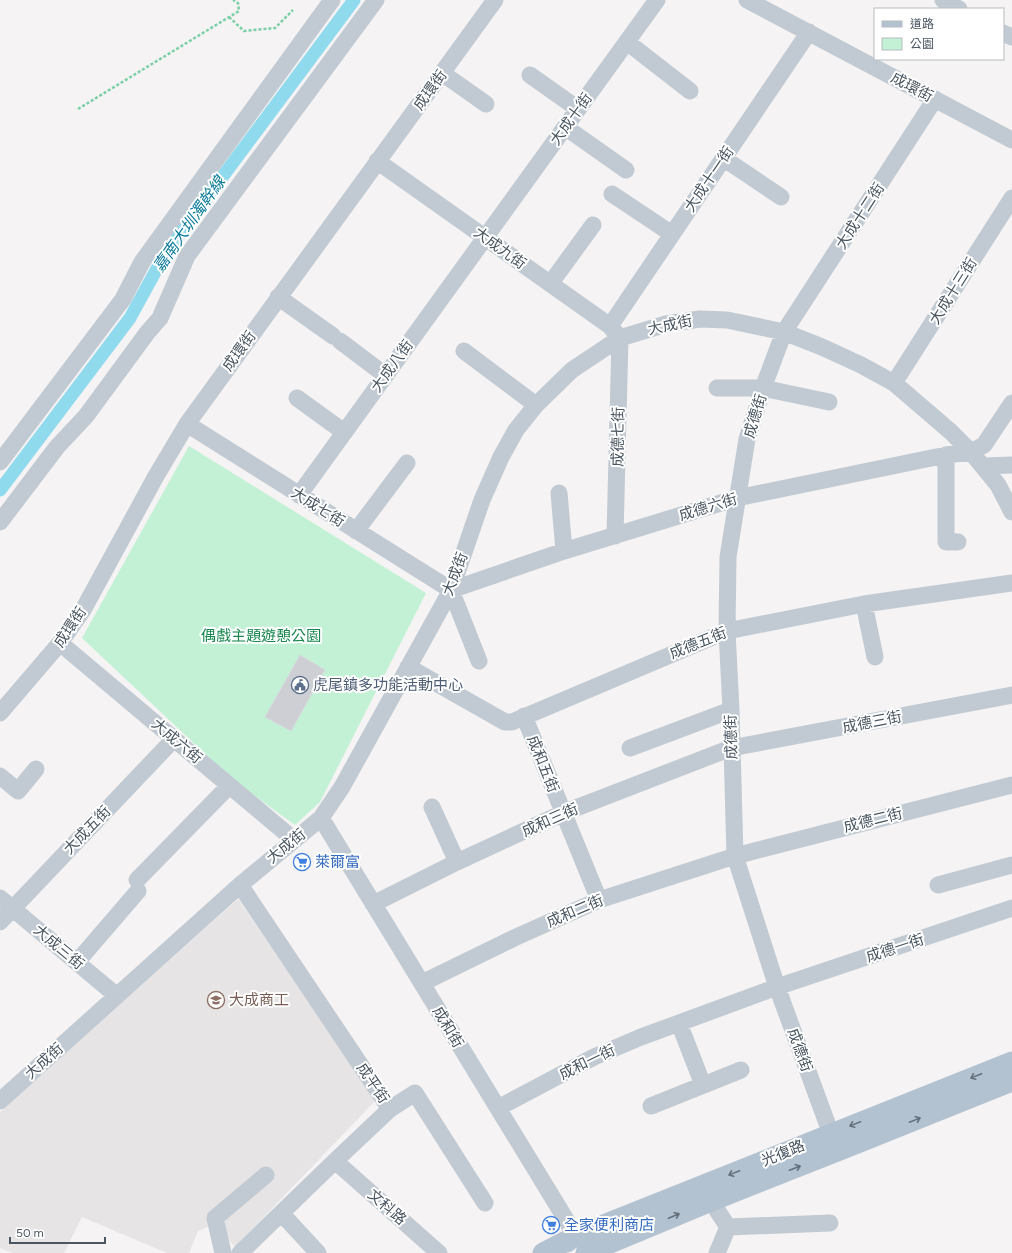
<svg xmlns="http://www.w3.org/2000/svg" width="1012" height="1253" font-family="Figtree,'Noto Sans TC',sans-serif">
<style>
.education{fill:#e6e4e5}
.green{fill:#c3f1d5}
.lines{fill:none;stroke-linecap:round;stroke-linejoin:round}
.canal{stroke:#90daee;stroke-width:13}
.building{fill:#cdcfd5;stroke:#d7d9de}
.path{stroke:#7ad0a6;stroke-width:2.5;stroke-dasharray:3 2;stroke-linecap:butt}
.minor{stroke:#c1cad2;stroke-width:17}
.major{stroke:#b3c2d1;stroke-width:21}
.oneway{stroke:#64717d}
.labels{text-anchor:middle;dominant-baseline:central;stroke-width:4;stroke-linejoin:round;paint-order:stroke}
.street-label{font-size:15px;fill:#4a5661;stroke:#fff}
.park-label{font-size:15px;fill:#17864f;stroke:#fff}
.service-label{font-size:15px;fill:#4e5e75;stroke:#fff;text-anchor:start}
.shop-label{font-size:15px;fill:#366cbe;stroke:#fff;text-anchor:start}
.education-label{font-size:15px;fill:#785e54;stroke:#fff;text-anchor:start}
.water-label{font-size:16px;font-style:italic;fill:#0c7c9b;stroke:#fff}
</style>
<rect width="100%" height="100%" fill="#f5f3f3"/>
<path class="education" d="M238 899 376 1100 235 1247 214 1224 198 1231 189 1253H167L82 1217 64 1253H13L0 1248V1112Z"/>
<path class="green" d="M189 446 426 593 320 802 295 825 233 780 82 638Z"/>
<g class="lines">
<path class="canal" d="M0 490 130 318 165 254 354 0"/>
</g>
<path class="building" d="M300 655 325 670 291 731 265 717Z"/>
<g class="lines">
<path class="path" d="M229 17 244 31 275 28 293 10
M78 109 239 11 238 3 233 0"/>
<path class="minor" d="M747 0 1012 140
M943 0 959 9
M1003 33 1012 37
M627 42 690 91
M442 73 486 104
M530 75 578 109
M565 127 626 170
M723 158 781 197
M377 161 610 326 620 338 615 536
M612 194 672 234
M550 284 593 225
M278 297 333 336
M610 326 809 32
M340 341 385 375
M464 351 536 405
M894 383 1012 198
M717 388H763L829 402
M297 398 344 432
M187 424 451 590
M946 455V542H958
M0 462 123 299 142 262 332 0
M983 466 1012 465
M559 493 564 551
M299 495 657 0
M0 522 57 447 86 416 147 333 160 318 187 256 376 0
M356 531 407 463
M451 590 564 551 737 498 946 455 971 452 984 445 1012 403
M451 590 479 661
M864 604 875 657
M60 643 293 839
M408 667 505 722H512L727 631 864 604 1012 583
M0 713 60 643 83 610 156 476 187 424 495 0
M524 716 599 900
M630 748 731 710
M0 776 18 791 36 769
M432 807 457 862
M321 818 576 1236 568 1244
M137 880 229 786
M240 885 390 1109
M938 885 1012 865
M0 898 117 996
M373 904 457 862 563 813 731 748 1012 695
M0 922 174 739
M77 962 138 891
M422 983 514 938 599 900 735 856 1012 785
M679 1023 703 1085
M0 1101 240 885 321 818 342 787 451 590 482 500 501 457 516 430 536 405 572 370 620 338 666 324 700 319 727 320 784 332 822 347 861 365 894 383 951 432 971 452 998 485 1012 512
M651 1106 741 1070
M498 1108 594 1057 641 1037 777 987 1012 908
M831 1134 777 987 735 856 731 710 727 631 728 557 747 439 763 388 784 332 935 99
M335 1161 439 1253
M711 1201 728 1227
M282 1214 318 1253
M223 1253 215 1218 266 1175
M240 1253 335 1161 390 1109 415 1093 485 1203
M717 1253 728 1227 830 1223"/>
<path class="major" d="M543 1253 576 1236 1012 1062
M586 1253 711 1201 850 1146 1012 1081"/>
</g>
<defs><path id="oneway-shaft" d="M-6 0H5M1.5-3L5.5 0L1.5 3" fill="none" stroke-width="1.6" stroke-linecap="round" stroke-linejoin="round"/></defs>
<g class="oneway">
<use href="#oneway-shaft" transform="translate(976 1076) rotate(158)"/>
<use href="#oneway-shaft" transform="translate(915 1120) rotate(-22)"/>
<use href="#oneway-shaft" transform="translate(855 1124) rotate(158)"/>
<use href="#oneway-shaft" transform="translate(795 1168) rotate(-21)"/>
<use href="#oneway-shaft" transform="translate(734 1173) rotate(158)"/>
<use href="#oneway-shaft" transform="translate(674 1216) rotate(-23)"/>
</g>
<defs>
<g id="civic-ring" transform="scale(0.9)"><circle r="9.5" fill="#fff" stroke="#5c6f8a" stroke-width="1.5"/><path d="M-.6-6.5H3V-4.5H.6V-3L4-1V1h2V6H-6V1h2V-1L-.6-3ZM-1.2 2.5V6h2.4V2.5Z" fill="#5c6f8a"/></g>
<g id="supermarket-ring" transform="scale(0.9)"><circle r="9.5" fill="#fff" stroke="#3f7fe0" stroke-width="1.5"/><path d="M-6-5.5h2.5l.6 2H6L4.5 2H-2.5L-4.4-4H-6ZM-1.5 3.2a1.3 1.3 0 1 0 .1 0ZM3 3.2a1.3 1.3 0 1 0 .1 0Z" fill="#3f7fe0"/></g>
<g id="school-ring" transform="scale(0.9)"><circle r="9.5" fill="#fff" stroke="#8d6e63" stroke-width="1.5"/><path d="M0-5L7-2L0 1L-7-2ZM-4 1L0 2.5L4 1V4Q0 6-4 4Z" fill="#8d6e63"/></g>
</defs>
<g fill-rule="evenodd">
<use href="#civic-ring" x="300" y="685"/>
<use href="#supermarket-ring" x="302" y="862"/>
<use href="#school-ring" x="216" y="1000"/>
<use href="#supermarket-ring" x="551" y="1225"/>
</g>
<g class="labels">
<g class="street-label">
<text transform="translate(912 87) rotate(28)">成環街</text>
<text transform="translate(430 90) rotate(-54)">成環街</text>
<text transform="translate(571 119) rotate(-54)">大成十街</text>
<text transform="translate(709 179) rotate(-56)">大成十一街</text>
<text transform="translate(860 216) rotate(-57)">大成十二街</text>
<text transform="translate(500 248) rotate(36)">大成九街</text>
<text transform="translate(953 291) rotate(-58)">大成十三街</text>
<text transform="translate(670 325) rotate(-12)">大成街</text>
<text transform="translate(239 351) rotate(-54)">成環街</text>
<text transform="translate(392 366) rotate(-54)">大成八街</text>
<text transform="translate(755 416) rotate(-73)">成德街</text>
<text transform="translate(618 437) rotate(-89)">成德七街</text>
<text transform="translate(318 507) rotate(32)">大成七街</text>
<text transform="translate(708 507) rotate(-17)">成德六街</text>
<text transform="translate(455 574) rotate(-69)">大成街</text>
<text transform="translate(70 627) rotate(-56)">成環街</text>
<text transform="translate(698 643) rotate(-22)">成德五街</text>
<text transform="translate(872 722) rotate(-11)">成德三街</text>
<text transform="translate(731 737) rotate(-91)">成德街</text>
<text transform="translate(177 741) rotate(40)">大成六街</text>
<text transform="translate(543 764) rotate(68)">成和五街</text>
<text transform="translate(550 820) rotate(-24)">成和三街</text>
<text transform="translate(873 820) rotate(-14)">成德二街</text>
<text transform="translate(87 830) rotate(-46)">大成五街</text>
<text transform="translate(286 846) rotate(-39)">大成街</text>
<text transform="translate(575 911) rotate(-23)">成和二街</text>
<text transform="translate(59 947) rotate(40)">大成三街</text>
<text transform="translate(895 948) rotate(-18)">成德一街</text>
<text transform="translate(448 1027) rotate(59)">成和街</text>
<text transform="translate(800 1050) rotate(70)">成德街</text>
<text transform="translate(44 1061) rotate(-42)">大成街</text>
<text transform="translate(587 1062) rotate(-26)">成和一街</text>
<text transform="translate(373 1083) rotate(56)">成平街</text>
<text transform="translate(783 1153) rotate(-22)">光復路</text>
<text transform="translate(387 1207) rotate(41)">文科路</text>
</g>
<g class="park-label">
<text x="261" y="636">偶戲主題遊憩公園</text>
</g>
<g class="service-label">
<text x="313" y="685">虎尾鎮多功能活動中心</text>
</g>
<g class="shop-label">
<text x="315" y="862">萊爾富</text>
<text x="564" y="1225">全家便利商店</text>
</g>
<g class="education-label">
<text x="229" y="1000">大成商工</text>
</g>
<g class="water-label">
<text transform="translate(189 224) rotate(-55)">嘉南大圳濁幹線</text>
</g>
</g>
<rect x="874" y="8" width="130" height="52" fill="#ffffff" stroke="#b7bbc0"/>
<rect x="882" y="21" width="20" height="6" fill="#b3c2d1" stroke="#b7bbc0"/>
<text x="910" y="28" font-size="12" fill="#4a5661">道路</text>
<rect x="882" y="38" width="20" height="12" fill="#c3f1d5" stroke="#b7bbc0"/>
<text x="910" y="48" font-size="12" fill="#4a5661">公園</text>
<path d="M10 1237v6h95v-6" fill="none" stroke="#4a5661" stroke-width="2"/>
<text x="16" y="1237" font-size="12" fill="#4a5661" stroke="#ffffff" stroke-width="3" paint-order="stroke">50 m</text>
</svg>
